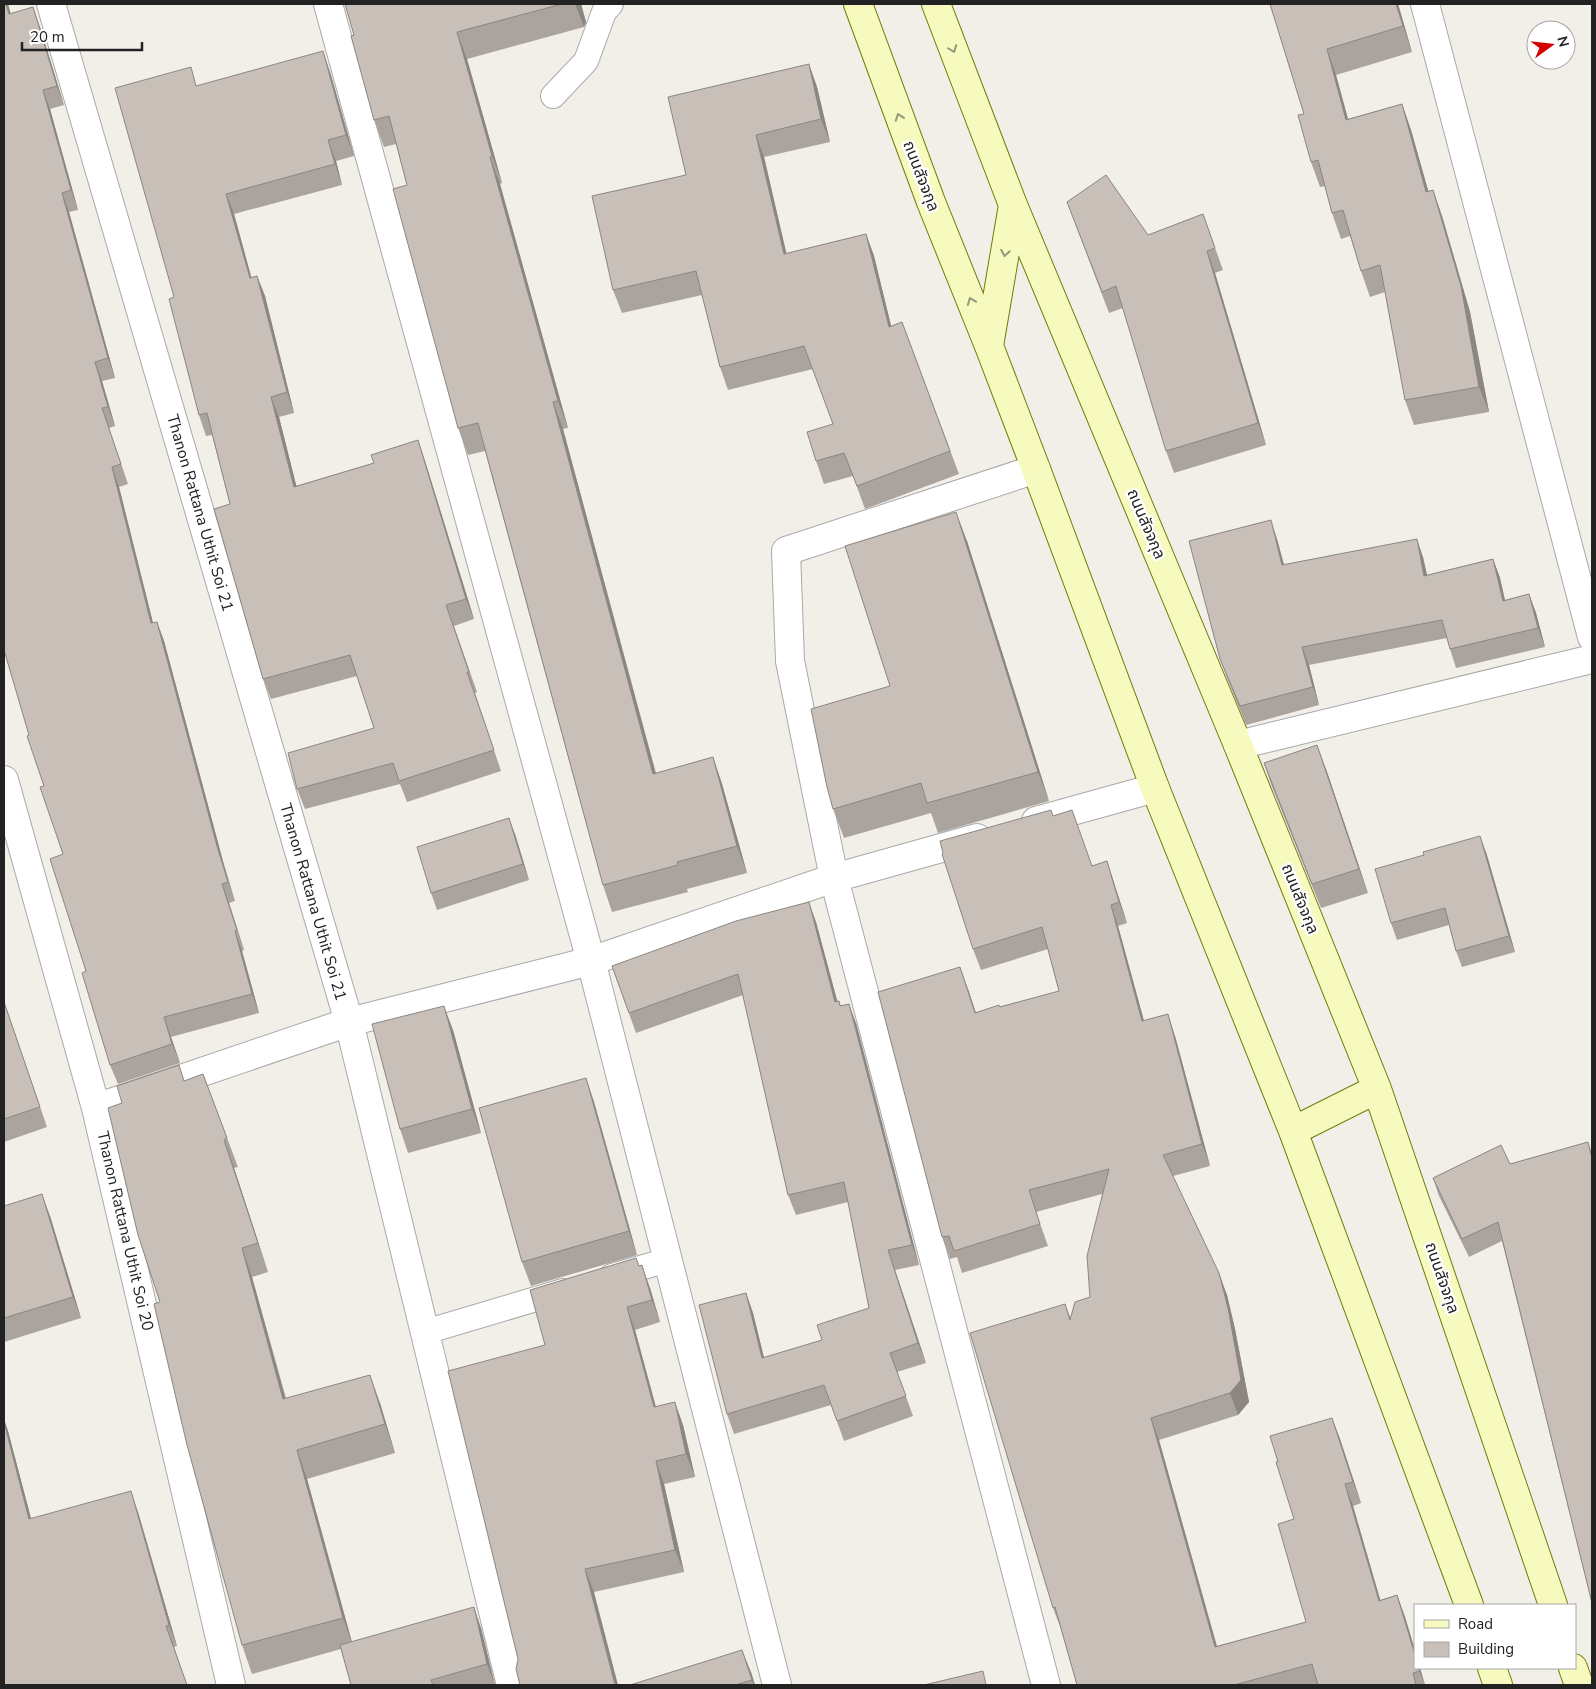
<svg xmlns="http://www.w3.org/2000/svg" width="1596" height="1689" font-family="'Nunito Sans','Noto Sans Thai',sans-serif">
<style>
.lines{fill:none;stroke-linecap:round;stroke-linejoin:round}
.lane-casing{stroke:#a9a9a9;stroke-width:26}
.street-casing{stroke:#a9a9a9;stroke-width:30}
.secondary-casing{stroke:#707d05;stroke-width:30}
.lane{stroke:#fff;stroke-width:24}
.street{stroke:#fff;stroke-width:28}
.secondary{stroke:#f7fabf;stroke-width:28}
.wall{fill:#aba49e}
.shaded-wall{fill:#8b8681}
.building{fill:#c7bfb8;stroke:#8b8681}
.oneway{stroke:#979978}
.labels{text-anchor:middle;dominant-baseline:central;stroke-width:4.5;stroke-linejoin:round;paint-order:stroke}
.street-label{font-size:16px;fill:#222;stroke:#fff}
</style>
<rect width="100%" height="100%" fill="#f2efe9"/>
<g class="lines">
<g class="lane-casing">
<path id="lane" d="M553 96 586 61 604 12 611 4
M612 1276 668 1260
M425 1332 563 1291"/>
</g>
<g class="street-casing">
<path id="street" d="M51 4 349 1022 511 1685
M328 4 591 961 777 1685
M1425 4 1592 637
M1036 469 786 551 790 661 834 878 1046 1685
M1238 745 1592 659
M4 780 96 1108 231 1685
M1036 821 1155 788
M96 1108 349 1022 591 961 834 878 977 838"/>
</g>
<g class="secondary-casing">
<path id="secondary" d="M858 4 931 202 989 346 1036 469 1155 788 1293 1131 1469 1605
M936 4 1013 205 1238 745 1377 1089 1553 1605
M989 346 1013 205
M1293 1131 1377 1089
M1492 1668 1498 1685
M1573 1668 1579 1685"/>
</g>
<use href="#lane" class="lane"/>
<use href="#street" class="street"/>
<use href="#secondary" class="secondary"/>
</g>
<path class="wall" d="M4 4H8L10 14 40 27 64 105 50 109 78 210 69 212 115 378 102 381 115 426 109 428 128 484 119 487 153 623 157 622 164 641 224 865 235 901 229 903 244 950 242 951 259 1013 171 1037 180 1063 118 1084 110 1065 86 971 63 854 29 735Z
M345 4H581L586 22 584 27 467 59 502 183 500 184 568 428 563 429 656 773 713 757 722 784 747 873 687 889 688 892 612 912 603 885 485 451 468 455 458 428 407 185 396 144 384 147 374 120 354 35Z
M1270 4H1398L1412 52 1336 75 1348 119 1402 104 1411 130 1428 191 1433 190 1442 216 1470 312 1489 412 1414 425 1405 400 1385 292 1370 297 1361 271 1350 236 1341 239 1332 213 1325 186 1320 187 1311 162 1304 114Z
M809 64 817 87 830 142 764 157 786 254 866 234 874 256 891 326 902 322 959 474 865 509 853 476 824 484 816 461 833 424 813 369 728 390 720 367 702 295 622 313 613 290 686 175Z
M330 72 354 156 336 161 342 185 234 214 251 277 257 276 265 296 294 413 279 417 296 486 374 463 418 440 425 461 474 619 454 626 477 692 475 693 501 771 407 802 400 784 305 809 297 789 374 728 357 676 271 699 263 679 230 504 212 435 206 436 199 415 174 297 197 86Z
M1067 202 1148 235 1203 214 1223 270 1215 273 1266 445 1174 473 1166 451 1123 308 1109 313Z
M1277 539 1284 565 1423 557 1427 575 1493 559 1500 578 1505 600 1529 594 1536 613 1545 647 1456 668 1450 649 1447 638 1309 665 1319 705 1246 725 1227 678 1220 659Z
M967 541 1049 801 938 833 931 813 844 838 833 809 890 686Z
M1264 763 1326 769 1368 893 1321 908 1272 787Z
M1053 816 1092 866 1107 861 1127 923 1118 926 1144 1021 1175 1036 1210 1166 1173 1176 1227 1295 1235 1329 1249 1402 1238 1415 1159 1440 1217 1646 1306 1622 1294 1519 1278 1462 1332 1418 1340 1439 1361 1503 1353 1506 1380 1600 1397 1595 1405 1617 1425 1685H1077L1061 1629 1053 1608 1065 1304 1071 1319 1090 1297 1102 1194 1036 1212 1048 1246 962 1273 957 1257 950 1259 942 1237 968 989 976 1013 1059 991 1048 949 981 970 973 949Z
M515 834 529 880 437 910 431 893Z
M1486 852 1515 952 1462 967 1456 951 1449 925 1397 940 1391 923Z
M816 922 837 1002 839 1001 841 1006 856 1023 919 1265 895 1270 926 1363 897 1372 913 1416 844 1441 831 1405 734 1434 727 1414 746 1293 753 1313 764 1358 822 1340 869 1308 848 1202 796 1215 788 1195 743 995 636 1033 612 966Z
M4 1001 47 1127 4 1142Z
M453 1030 481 1133 408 1153 400 1129Z
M179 1065 184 1081 203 1074 238 1167 234 1168 268 1272 252 1277 286 1398 380 1403 395 1453 307 1479 352 1642 481 1628 495 1685H351L341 1649 252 1674 242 1645 160 1302 122 1103Z
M586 1078 594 1102 637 1255 531 1286 522 1262Z
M1588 1142 1592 1154V1603L1502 1241 1469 1257 1439 1196 1433 1178 1510 1164Z
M4 1206 50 1216 81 1318 4 1342Z
M636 1258 639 1266 650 1288 660 1322 635 1330 656 1407 683 1425 695 1477 664 1484 684 1572 594 1592 518 1659 545 1345Z
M4 1419 8 1431 31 1519 138 1512 177 1646 174 1647 187 1685H4Z
M751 1672 755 1685H630Z"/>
<path class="shaded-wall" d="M6 4H8L16 33 9 14Z
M575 4H581L586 22 584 27Z
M1396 4H1398L1412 52 1403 26Z
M33 7 40 27 64 105 57 86Z
M457 32 467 59 502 183 492 156Z
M1327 49 1336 75 1355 145 1346 120Z
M323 51 330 72 354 156 346 135Z
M809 64 817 87 830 142 821 119Z
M43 90 50 109 78 210 71 190Z
M1402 104 1411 130 1436 218 1426 192Z
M756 135 764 157 792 277 784 254Z
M328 140 336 161 342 185 335 164Z
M490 157 500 184 568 428 558 401Z
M1433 190 1442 216 1470 312 1489 412 1479 387Z
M62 193 69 212 115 378 108 358Z
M226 194 234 214 257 298 250 278Z
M866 234 874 256 897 350 889 327Z
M1207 251 1215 273 1266 445 1258 423Z
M257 276 265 296 294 413 287 392Z
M95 362 102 381 115 426 108 407Z
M271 397 279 417 302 508 294 487Z
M553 402 563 429 663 801 653 774Z
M418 440 425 461 474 619 466 599Z
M112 467 119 487 158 643 151 623Z
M956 512 967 541 1049 801 1038 772Z
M1271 520 1277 539 1289 584 1282 565Z
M1417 539 1423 557 1431 594 1424 576Z
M1493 559 1500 578 1509 619 1503 601Z
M1529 594 1536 613 1545 647 1538 628Z
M157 622 164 641 224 865 235 901 217 846Z
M1302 647 1309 665 1319 705 1313 687Z
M1317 745 1326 769 1368 893 1359 869Z
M713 757 722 784 747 873 737 846Z
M509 818 515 834 529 880 523 864Z
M1480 836 1486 852 1515 952 1509 936Z
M1107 861 1114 883 1127 923 1119 902Z
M222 884 229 903 244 950 237 930Z
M809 902 816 922 843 1022 835 1002Z
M1111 905 1118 926 1150 1043 1142 1021Z
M235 931 242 951 259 1013 252 994Z
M960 967 968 989 983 1035 975 1013Z
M849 1004 856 1023 919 1265 912 1245Z
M444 1006 453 1030 481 1133 472 1109Z
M1168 1014 1175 1036 1210 1166 1202 1144Z
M164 1017 171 1037 180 1063 172 1044Z
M586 1078 594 1102 637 1255 629 1231Z
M224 1140 234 1168 268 1272 258 1243Z
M42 1194 50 1216 81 1318 73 1297Z
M242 1248 252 1277 293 1427 283 1399Z
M888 1250 895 1270 926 1363 918 1343Z
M642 1265 650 1288 660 1322 652 1300Z
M1219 1273 1227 1295 1235 1329 1249 1402 1238 1415 1230 1393Z
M746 1293 753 1313 769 1378 762 1358Z
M627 1307 635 1330 662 1430 654 1407Z
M370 1375 380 1403 395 1453 385 1424Z
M675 1402 683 1425 695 1477 686 1454Z
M1151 1418 1159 1440 1223 1669 1215 1647Z
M1332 1418 1340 1439 1361 1503 1353 1482Z
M4 1419 8 1431 37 1541 29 1519 4 1422Z
M297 1450 307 1479 353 1646 343 1618Z
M656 1461 664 1484 684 1572 675 1550Z
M1345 1484 1353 1506 1387 1623 1379 1601Z
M131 1491 138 1512 177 1646 169 1625Z
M585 1569 594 1592 618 1685H615Z
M1397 1595 1405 1617 1415 1650V1655Z
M474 1607 481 1628 495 1685 487 1664Z
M742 1650 751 1672 755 1685H754L752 1680Z
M1418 1668H1420L1425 1685Z"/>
<path class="building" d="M4 4H6L9 14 33 7 57 86 43 90 71 190 62 193 108 358 95 362 108 407 102 408 121 464 112 467 151 623 157 622 217 846 228 882 222 884 237 930 235 931 252 994 164 1017 172 1044 110 1065 82 973 86 971 50 859 63 854 40 787 44 786 27 736 29 735 4 650Z
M345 4H562L457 32 492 156 490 157 558 401 553 402 653 774 713 757 737 846 677 862 678 865 603 885 478 423 458 428 393 189 407 185 389 116 374 120 351 36 354 35Z
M1270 4H1396L1403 26 1327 49 1346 120 1402 104 1426 192 1433 190 1461 286 1479 387 1405 400 1380 265 1361 271 1343 210 1332 213 1318 160 1311 162 1298 115 1304 114Z
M323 51 346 135 328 140 335 164 226 194 250 278 257 276 287 392 271 397 294 487 374 463 371 455 418 440 466 599 446 605 469 672H467L494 750 399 781 393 763 297 789 288 753 374 728 350 655 263 679 214 509 230 504 207 413 199 415 169 299 174 297 115 88 191 67 196 86Z
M809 64 821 119 756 135 784 254 866 234 889 327 902 322 950 451 857 486 844 453 816 461 807 432 833 424 804 346 720 367 696 271 613 290 592 196 686 175 668 97Z
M1106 175 1148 235 1203 214 1215 248 1207 251 1258 423 1166 451 1116 286 1102 292 1067 202Z
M956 512 1038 772 927 803 921 783 833 809 827 787 811 709 890 686 845 546Z
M1271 520 1282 565 1417 539 1424 576 1493 559 1503 601 1529 594 1538 628 1450 649 1442 620 1302 647 1313 687 1240 706 1220 659 1189 541Z
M1317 745 1359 869 1312 884 1264 763Z
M1051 810 1053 816 1072 810 1092 866 1107 861 1119 902 1111 905 1142 1021 1168 1014 1202 1144 1163 1155 1219 1273 1228 1308 1241 1380 1230 1393 1151 1418 1215 1647 1306 1622 1278 1524 1294 1519 1276 1462H1278L1270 1436 1332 1418 1353 1482 1345 1484 1379 1601 1397 1595 1415 1655V1668H1418L1420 1671 1413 1673 1416 1685H1318L1312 1664 1234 1685H1077L1055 1607 1053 1608 970 1333 1065 1304 1070 1320 1075 1302 1090 1297 1087 1256 1109 1169 1029 1190 1040 1224 954 1251 949 1236 942 1237 878 992 960 967 975 1013 999 1005 1000 1007 1059 991 1042 927 973 949 942 854 943 853 940 841Z
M509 818 523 864 431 893 417 847Z
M1480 836 1509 936 1456 951 1445 908 1391 923 1375 869 1424 855 1423 852Z
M809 902 835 1002 839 1001 840 1006 849 1004 912 1245 888 1250 918 1343 890 1353 906 1396 837 1421 824 1385 727 1414 699 1305 746 1293 762 1358 822 1340 817 1325 869 1308 844 1182 788 1195 738 974 629 1013 612 966 736 921Z
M4 1002 40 1107 4 1119Z
M444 1006 472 1109 400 1129 372 1024Z
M179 1065 184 1081 203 1074 227 1138 224 1140 258 1243 242 1248 283 1399 370 1375 385 1424 297 1450 343 1618 242 1645 187 1445 154 1304 160 1302 138 1235 108 1108 122 1103 117 1086Z
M586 1078 629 1231 522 1262 479 1108Z
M1588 1142 1592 1158V1603L1498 1222 1462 1239 1433 1178 1501 1145 1510 1164Z
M42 1194 73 1297 4 1318V1206Z
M636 1258 639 1266 642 1265 652 1300 627 1307 654 1407 675 1402 686 1454 656 1461 675 1550 585 1569 615 1685H520L516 1669 518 1659 448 1371 545 1345 530 1290Z
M4 1422 29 1519 131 1491 169 1625 166 1626 187 1685H4Z
M474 1607 487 1664 431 1680 433 1685H351L340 1645Z
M742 1650 752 1680 735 1685H630Z
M983 1671 986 1685H924Z"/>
<defs><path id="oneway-chevron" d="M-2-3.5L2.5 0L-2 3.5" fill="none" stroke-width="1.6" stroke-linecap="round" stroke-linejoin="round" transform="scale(1.25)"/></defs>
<g class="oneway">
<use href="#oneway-chevron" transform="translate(953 49) rotate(69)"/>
<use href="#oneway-chevron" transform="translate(899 117) rotate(-110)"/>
<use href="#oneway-chevron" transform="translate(1005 253) rotate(100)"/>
<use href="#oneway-chevron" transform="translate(971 301) rotate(-112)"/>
</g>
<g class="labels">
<g class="street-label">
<text transform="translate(921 176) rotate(69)">ถนนสัจจกุล</text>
<text transform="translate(200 513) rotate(74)">Thanon Rattana Uthit Soi 21</text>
<text transform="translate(1146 524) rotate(67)">ถนนสัจจกุล</text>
<text transform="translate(1300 899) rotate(68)">ถนนสัจจกุล</text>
<text transform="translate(313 902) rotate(74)">Thanon Rattana Uthit Soi 21</text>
<text transform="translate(125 1231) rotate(77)">Thanon Rattana Uthit Soi 20</text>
<text transform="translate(1442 1278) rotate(71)">ถนนสัจจกุล</text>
</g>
</g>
<rect width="1596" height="1689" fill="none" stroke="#222222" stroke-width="10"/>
<rect x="1414" y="1604" width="162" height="65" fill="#ffffff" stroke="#a7a7a7"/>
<rect x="1424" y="1620" width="25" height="8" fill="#f7fabf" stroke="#a7a7a7"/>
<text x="1458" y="1629" font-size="15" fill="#222222">Road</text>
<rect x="1424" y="1642" width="25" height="15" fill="#c7bfb8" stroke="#a7a7a7"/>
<text x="1458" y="1654" font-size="15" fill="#222222">Building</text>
<g transform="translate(1551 45) rotate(75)"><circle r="24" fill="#ffffff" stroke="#a7a7a7"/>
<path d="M0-4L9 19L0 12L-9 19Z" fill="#d40000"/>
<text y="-8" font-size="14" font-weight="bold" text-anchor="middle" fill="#222222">N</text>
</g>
<path d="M22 42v8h120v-8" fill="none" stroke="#222222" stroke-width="2.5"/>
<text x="30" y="42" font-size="15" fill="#222222" stroke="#ffffff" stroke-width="4" paint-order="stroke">20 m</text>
</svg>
